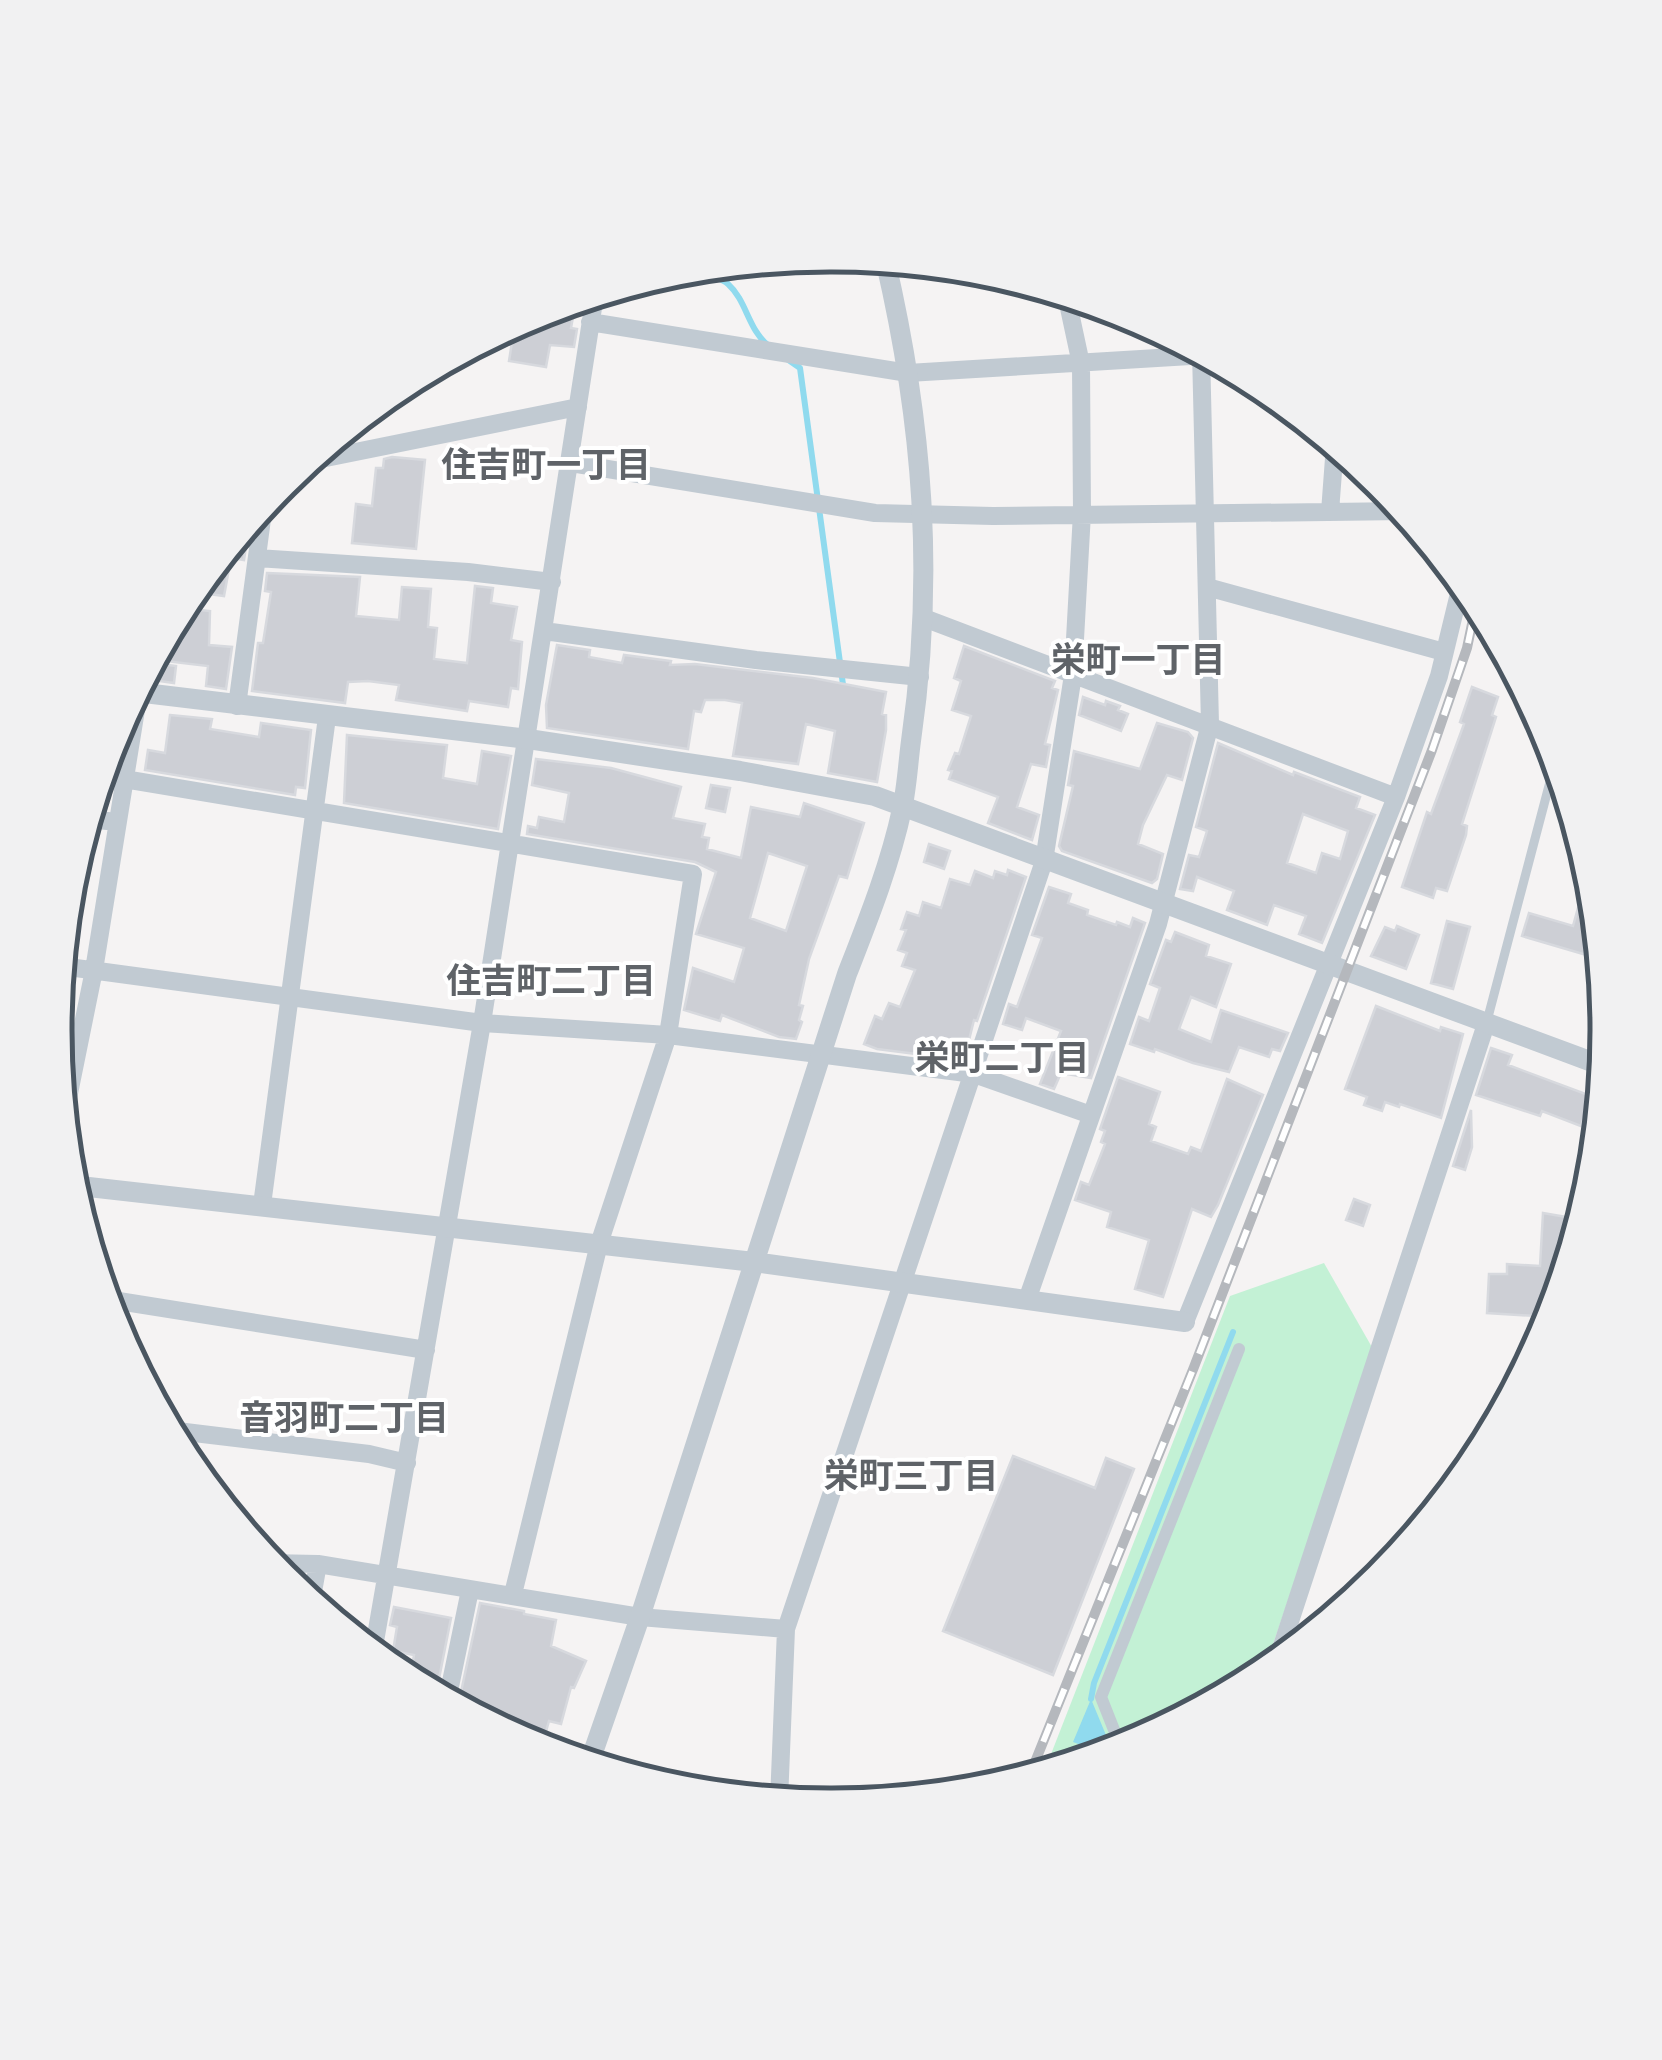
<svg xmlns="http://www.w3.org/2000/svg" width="1662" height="2060" font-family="'Exo 2','Noto Sans JP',sans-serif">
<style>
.green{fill:#c3f1d5}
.water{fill:#90daee}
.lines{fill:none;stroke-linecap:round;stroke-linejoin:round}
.stream{stroke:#90daee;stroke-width:6}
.building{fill:#cdcfd5;stroke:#d7d9de;stroke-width:2.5;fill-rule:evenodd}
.service{stroke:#c1cad2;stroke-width:9}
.pedestrian{stroke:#c1cad2;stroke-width:12}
.minor{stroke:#c1cad2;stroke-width:18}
.tertiary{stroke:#c1cad2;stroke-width:20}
.rail-casing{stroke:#b5b8bd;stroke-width:10}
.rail{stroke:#fff;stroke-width:6;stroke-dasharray:19;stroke-linecap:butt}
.labels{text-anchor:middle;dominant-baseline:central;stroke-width:8;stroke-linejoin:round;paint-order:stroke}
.neighbourhood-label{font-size:35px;font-weight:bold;fill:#5f6368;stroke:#fff}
.rim{fill:none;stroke:#4a5661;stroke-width:5}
</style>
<rect width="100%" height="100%" fill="#f5f3f3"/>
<path class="green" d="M1324 1263 1373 1349 1263 1674 1127 1747 1044 1772 1230 1296Z"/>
<path class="water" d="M1091 1699 1113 1752 1105 1754 1073 1742Z"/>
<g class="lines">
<path class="stream" d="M689 268C700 272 719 276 728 284 747 301 748 330 769 346
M787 359 800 368 844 692
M1091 1699 1094 1683 1233 1332"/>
</g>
<path class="building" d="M576 300 571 328 577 329 574 347 550 345 546 367 509 361 515 323 535 313Z
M392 457 425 460 416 549 352 543 356 504 372 506 376 468H383L384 459Z
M236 538 247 540 244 560 231 558 224 596 201 593 204 577Z
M267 573 360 577 356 616 399 620 402 587 431 589 428 627 437 628 434 659 467 663 475 586 493 588 491 603 517 607 511 640 522 642 518 689 511 688 508 707 469 701 467 711 396 700 399 685 368 681 348 682 345 703 252 691 258 643H263L271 592 265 591Z
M181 608 210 611 209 645 232 647 226 689 206 686 208 666 165 661 168 632Z
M557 645 590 650 589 657 622 663 624 655 671 661 670 665 695 664 813 678 886 692 882 714 886 715V730L877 782 828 773 835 731 806 724 798 764 733 756 742 703 725 700H705L701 712 694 711 688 749 547 728 546 705Z
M964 646 1055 681 1052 688 1058 690 1045 744 1050 745 1046 767 1031 764 1017 807 1039 815 1032 840 988 823 998 797 949 779 952 771 948 770 955 753 959 754 971 716 952 710 961 681 954 678Z
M161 664 176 666 174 683 159 681Z
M1472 687 1498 697 1492 715 1496 717 1462 824 1467 826 1466 835 1447 891 1436 888 1433 898 1402 887 1427 812 1431 814 1464 724 1460 722Z
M1083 697 1105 705 1106 701 1120 706 1118 710 1128 714 1121 731 1079 715Z
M170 715 212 719 210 729 259 737 261 723 311 730 305 788 296 787 295 795 145 770 148 750 165 753Z
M1157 723 1188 732 1193 738 1182 780 1167 775 1143 825 1138 844 1163 854 1157 879 1152 883 1062 851 1059 846 1073 786 1068 785 1074 751 1140 769Z
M347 735 447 745 443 778 477 784 482 751 511 756 498 829 344 803Z
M1218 743 1293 775 1294 772 1360 797 1356 808 1375 815 1322 943 1299 934 1306 916 1274 905 1267 925 1227 910 1234 891 1197 877 1193 891 1180 889 1189 855 1199 857 1207 831 1196 827ZM1303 814 1348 831 1340 859 1322 853 1316 873 1287 863Z
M536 759 611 768 681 787 673 818 705 824 702 837 709 838 707 849 741 858 751 807 800 817 804 803 864 823 847 878 839 876 809 959 799 1005 803 1006 799 1020 802 1022 796 1039 779 1037 722 1015 720 1021 684 1010 693 968 734 982 744 948 696 934 716 872 695 862 527 834 528 826 537 828 539 817 564 822 569 793 532 785ZM768 853 807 866 786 931 750 918Z
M711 785 730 788 725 812 706 808Z
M929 844 950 851 944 869 924 862Z
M1008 870 1026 877 977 1021 974 1020 964 1060 877 1049 864 1044 875 1016 882 1019 889 1003 900 1007 915 970 902 966 907 953 898 950 906 930 901 929 907 912 919 916 923 902 941 908 950 879 970 885 975 871 993 878 995 871 1007 875Z
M1591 880 1600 959 1522 936 1529 913 1573 926 1578 908 1583 909Z
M1049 887 1071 894 1068 903 1088 910 1087 915 1116 925 1117 922 1130 927 1133 918 1145 923 1091 1078 1061 1073 1054 1089 1040 1084 1061 1031 1026 1018 1022 1030 1003 1024 1009 1004 1017 1007 1042 938 1032 935Z
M1447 921 1470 927 1453 989 1431 983Z
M1397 926 1419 935 1406 969 1371 956 1385 927 1395 931Z
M1175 932 1209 945 1206 956 1231 964 1216 1007 1191 997 1179 1029 1211 1042 1221 1010 1288 1033 1280 1051 1272 1049 1269 1057 1239 1047 1229 1072 1193 1063 1155 1049 1154 1052 1130 1044 1139 1017 1149 1021 1160 988 1150 984 1166 940 1171 942Z
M1376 1006 1440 1031 1441 1027 1463 1034 1441 1118 1400 1104 1399 1107 1385 1102 1382 1111 1364 1105 1367 1097 1345 1089Z
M1491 1048 1512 1055 1508 1065 1591 1096 1581 1126 1542 1111 1540 1116 1476 1095Z
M1118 1077 1160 1092 1149 1124 1156 1127 1151 1141 1188 1154 1191 1147 1201 1151 1227 1079 1263 1095 1218 1205 1211 1217 1192 1209 1163 1297 1135 1289 1149 1240 1107 1227 1111 1212 1075 1200 1081 1182 1089 1185 1105 1144 1101 1142 1105 1131 1100 1129Z
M1471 1110 1472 1147 1465 1170 1453 1166Z
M1354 1199 1370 1205 1363 1226 1346 1220Z
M1543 1213 1578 1219 1551 1317 1487 1313 1489 1274H1507V1264L1540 1266Z
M1013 1456 1095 1488 1106 1458 1134 1469 1053 1675 943 1631Z
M480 1603 524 1611V1614L556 1620 551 1646 586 1661 574 1688 571 1687 561 1724 549 1721 541 1749 458 1706Z
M394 1607 451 1618 436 1694 418 1685 419 1680 410 1679 414 1655 393 1651 397 1627 390 1625Z"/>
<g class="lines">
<path class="service" d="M1487 1021 1556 759"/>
<path class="pedestrian" d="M1127 1747 1120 1745 1101 1697 1239 1349"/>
<path class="minor" d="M590 322 908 373 1207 355
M306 462 578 407
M571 463 875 513 993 516 1405 511
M1330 512 1335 445
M257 558 468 572 552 582
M1207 587 1444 652
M924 618 1396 797
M544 631 756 660 920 677
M237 706 264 504
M124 779 693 874 668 1035 599 1244 513 1594
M88 819 117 822
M61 966 482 1023 668 1035 974 1074 1091 1115
M64 1118 94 970 140 685
M262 1205 327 717
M106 1299 426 1350
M1027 1300 1158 924 1210 724 1201 352
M1185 1322 1396 797 1439 676 1462 581
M169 1430 369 1454 407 1463
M269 1563 318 1564 640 1617 786 1629
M311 1603 318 1564
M373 1653 482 1023 595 295
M1276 1664 1486 1024
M447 1701 470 1590
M779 1801 786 1629 1044 861 1073 675 1082 513 1081 364 1066 294"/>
<path class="tertiary" d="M136 692 528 739 740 771 875 796 1603 1066
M71 1185 754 1262 1185 1322
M589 1764 640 1617 847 974C868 920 890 865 902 809 907 787 908 763 911 741 935 575 923 423 885 259"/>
<g class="rail-casing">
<path id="rail" d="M1029 1777 1194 1367 1432 750 1467 648 1477 600"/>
</g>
<use href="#rail" class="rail"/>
</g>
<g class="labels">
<g class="neighbourhood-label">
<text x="546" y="463">住吉町一丁目</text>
<text x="1138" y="658">栄町一丁目</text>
<text x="551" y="979">住吉町二丁目</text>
<text x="1002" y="1056">栄町二丁目</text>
<text x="344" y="1416">音羽町二丁目</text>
<text x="911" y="1474">栄町三丁目</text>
</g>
</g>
<path d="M0 0H1662V2060H0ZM830 272H832A758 758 0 0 1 1590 1030V1030A758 758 0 0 1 832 1788H830A758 758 0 0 1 72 1030V1030A758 758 0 0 1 830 272Z" fill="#f1f1f2" fill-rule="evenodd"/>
<path class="rim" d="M830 272H832A758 758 0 0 1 1590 1030V1030A758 758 0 0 1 832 1788H830A758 758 0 0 1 72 1030V1030A758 758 0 0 1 830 272Z"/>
</svg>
